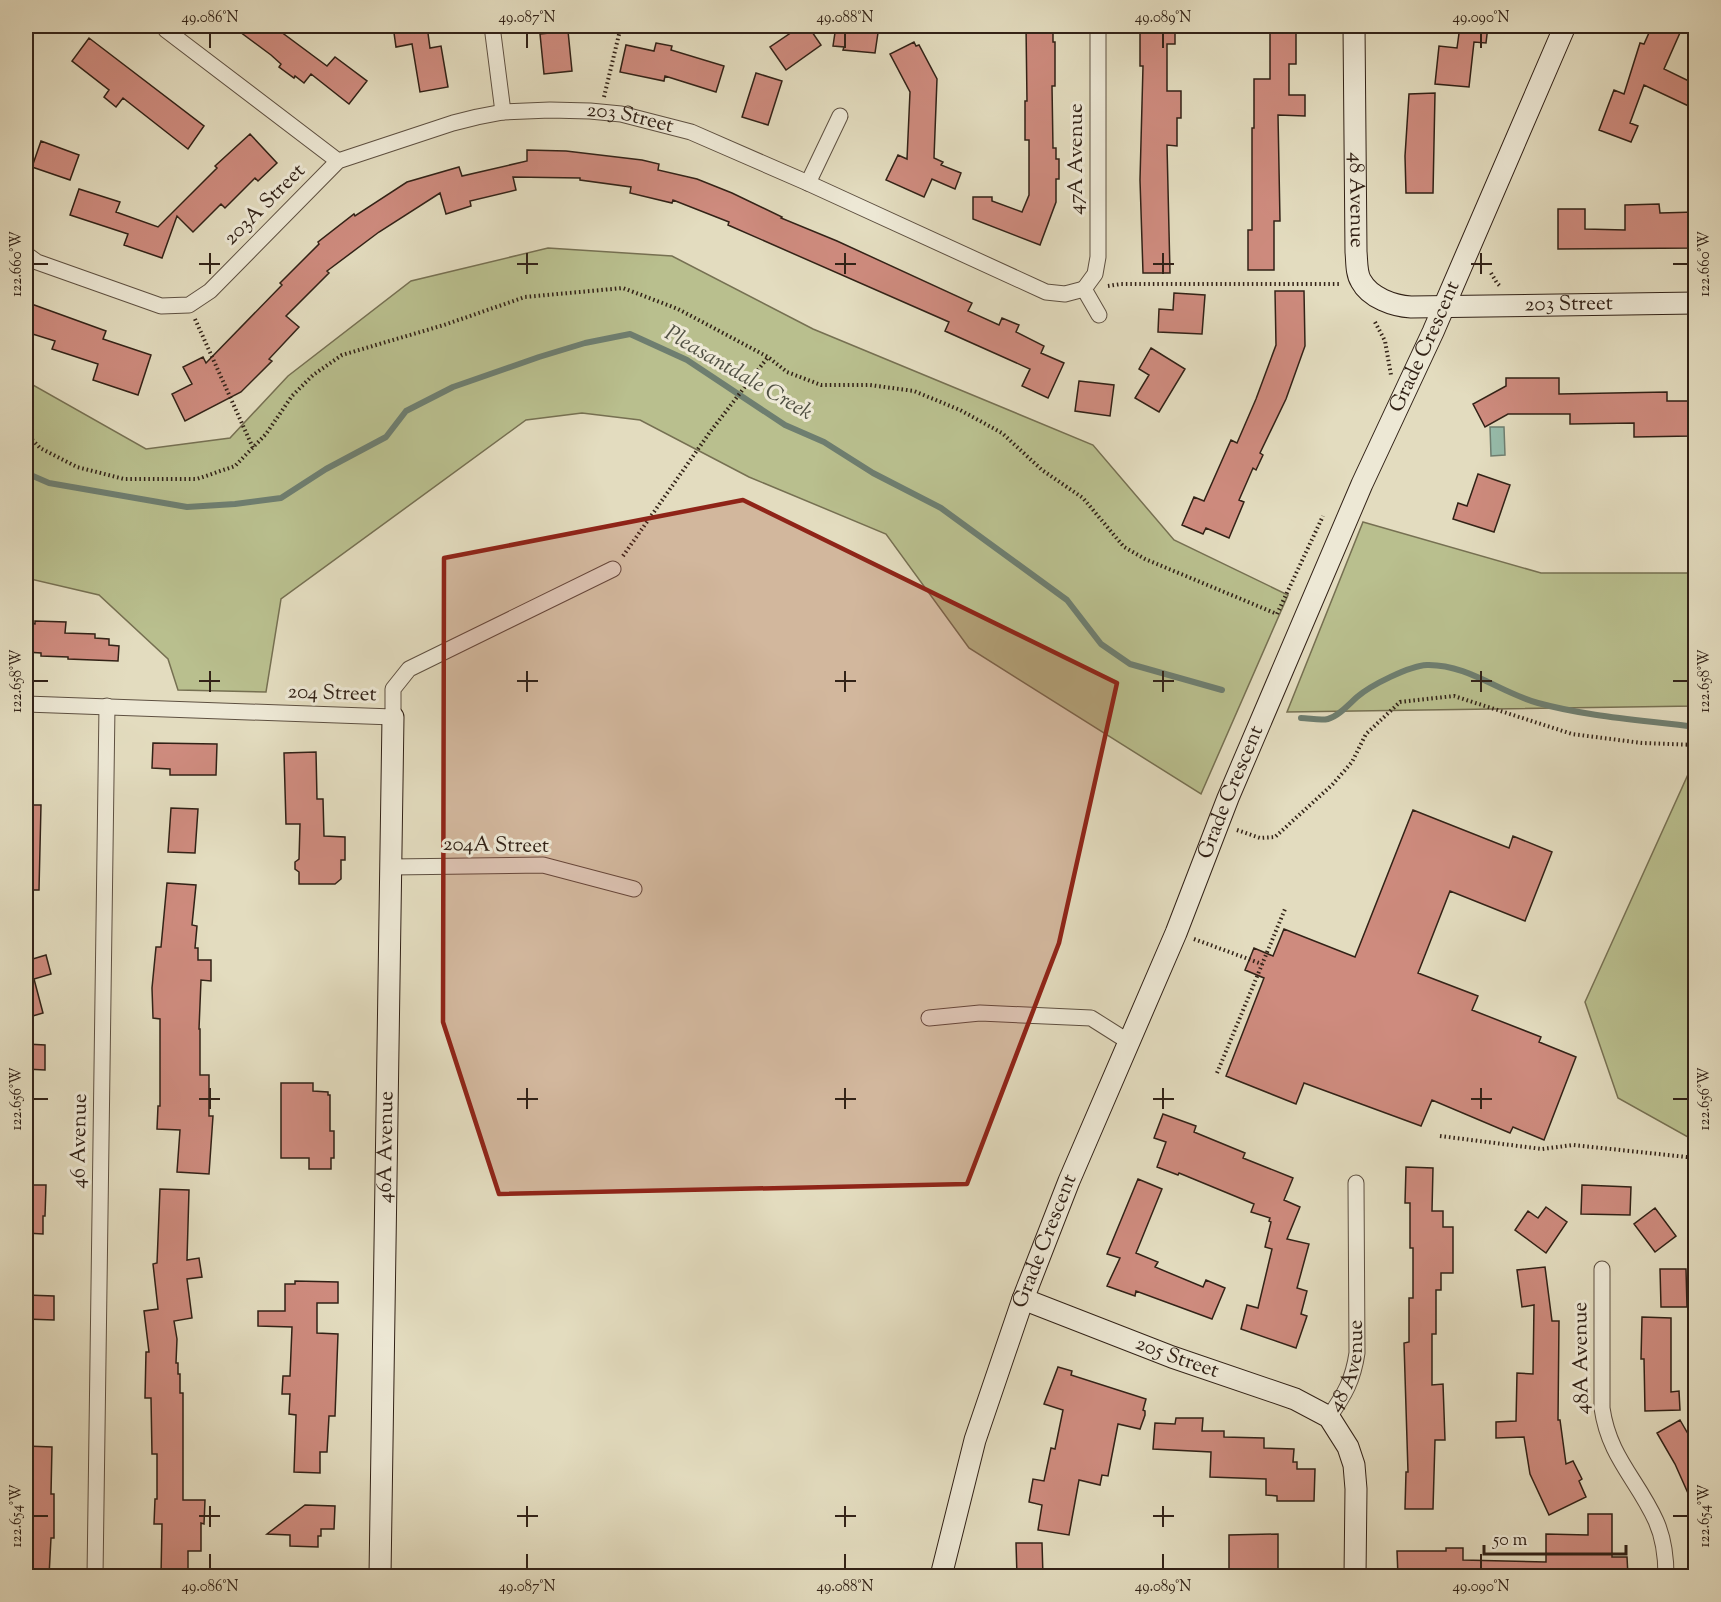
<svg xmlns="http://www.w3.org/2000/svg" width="1721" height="1602" font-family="'Sorts Mill Goudy',serif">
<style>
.green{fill:#b9bf8e;stroke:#767052;stroke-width:1.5}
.water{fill:#96bcab;stroke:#6e7e70;stroke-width:1.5}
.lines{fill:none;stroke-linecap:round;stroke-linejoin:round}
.stream{stroke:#6e7e70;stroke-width:6}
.building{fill:#ce8b7e;stroke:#322217;stroke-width:1.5}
.street-casing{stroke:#5e5041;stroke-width:17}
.secondary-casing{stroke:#322217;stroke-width:23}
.path{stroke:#322217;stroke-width:4;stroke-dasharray:1.5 3;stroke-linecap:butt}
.street{stroke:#ede8d5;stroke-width:15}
.secondary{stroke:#ede8d5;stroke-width:21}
.marked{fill:#8f2418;fill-opacity:0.2;stroke:#8f2418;stroke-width:4.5;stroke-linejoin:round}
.ticks{fill:none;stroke:#322217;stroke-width:2}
.labels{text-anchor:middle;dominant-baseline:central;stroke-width:6;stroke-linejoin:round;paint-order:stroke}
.street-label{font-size:21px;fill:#322217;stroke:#ede8d5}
.water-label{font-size:22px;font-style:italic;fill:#505043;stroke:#ede8d5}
.neatline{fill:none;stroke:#322217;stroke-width:2}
.ticks-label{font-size:15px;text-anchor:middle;fill:#322217}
</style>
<rect width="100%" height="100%" fill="#e3dcbf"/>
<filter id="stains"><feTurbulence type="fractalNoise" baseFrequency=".00333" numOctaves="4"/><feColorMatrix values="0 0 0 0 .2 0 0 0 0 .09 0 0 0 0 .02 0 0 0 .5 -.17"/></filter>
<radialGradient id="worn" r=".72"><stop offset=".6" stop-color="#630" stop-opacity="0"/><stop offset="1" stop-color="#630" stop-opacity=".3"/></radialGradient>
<path class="green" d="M548 248 672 256 813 329 1093 445 1174 540 1288 595 1201 794 969 648 886 534 749 477 640 420 582 413 526 420 281 599 266 692 178 690 168 659 99 595 26 578V381L146 449 230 438 288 376 411 281Z
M1363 522 1541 573H1695V706L1287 712Z
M1695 759V1141L1618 1098 1585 1002Z"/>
<path class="water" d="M1490 427H1504L1505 455 1491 456Z"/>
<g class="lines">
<path class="stream" d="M26 473 49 483 187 507 235 504 281 498 326 469 386 437 406 411 453 387 539 357 585 343 630 334 687 360 785 425 824 442 873 473 941 508 1067 600 1101 644 1130 664 1222 690
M1301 718C1309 718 1320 721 1328 719 1339 716 1349 704 1357 697 1371 685 1409 666 1427 665 1467 664 1501 693 1538 703 1589 717 1643 720 1696 727"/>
</g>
<path class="building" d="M232 26H273L327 66 335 57 367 81 349 104 311 74 304 83 295 76 294 78 279 67 281 64 271 55Z
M393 26H427L430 48 441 46 448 87 420 92 412 44 396 47Z
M801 26H808L821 45 786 70 770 47Z
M836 26H879L875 53 843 50 844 47 833 46Z
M1026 26H1053V42H1055V86H1052L1053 148H1056V159H1059V179H1056V202L1040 245 973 219V197H992V201L1022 212 1029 195V140H1025V101H1027Z
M1140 26H1175V44H1167V91H1181V118H1177V146L1167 145 1170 273H1143L1140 180 1143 66H1140Z
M1270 26H1296V64H1289V95H1305V116L1278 115 1280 221H1274V270H1248V230H1252V128H1254V79H1270Z
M1460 26H1488L1486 43 1474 42 1469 87 1435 84 1439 46 1457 48Z
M1652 26H1683L1664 69 1695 84V109L1644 85 1630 123 1638 126 1631 142 1599 130 1614 90 1624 94 1640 43 1644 44Z
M568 31 572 71 544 74 540 34Z
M89 38 204 126 188 149 123 98 116 107 104 97 109 90 72 61Z
M914 42 916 46 919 45 937 79 934 158 943 162 941 165 961 173 955 189 932 179 924 197 886 180 898 155 907 159 910 92 890 54Z
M656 43 672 46 671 50 724 66 716 92 665 76 664 81 620 72 626 45 654 51Z
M756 73 782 81 768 125 742 117Z
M1435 93 1433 193H1406L1405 156 1409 94Z
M250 134 277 163 258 181 255 178 225 208 221 204 193 232 177 216 162 258 124 245 128 234 70 215 79 189 120 202 116 212 158 227 217 168 215 166Z
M41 141 79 155 70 180 32 167Z
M527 150 566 151 642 160 659 164 658 170 697 179 732 193 782 217 781 218 837 241 972 303 968 311 999 325 1002 318 1019 325 1016 332 1044 346 1041 353 1064 363 1048 398 1022 386 1030 369 945 331 949 322 728 225 729 222 673 200 672 203 630 193 631 187 580 180V178L513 177 516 190 470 201 471 206 446 214 440 193 379 232 327 271 329 273 286 316 299 327 269 359 272 361 241 392 185 421 172 394 192 384 183 367 203 357 206 363 282 285 280 283 319 244 318 242 354 214 355 216 407 182 459 167 462 176 527 161Z
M1659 204 1660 213 1695 212V248L1558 249V209H1585V229L1625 230V205Z
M1275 291H1304L1305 346 1286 399 1260 453 1263 455 1256 470 1253 468 1239 500 1244 502 1229 538 1206 528 1203 534 1182 525 1194 497 1204 501 1231 440 1237 443 1256 399 1276 345Z
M1174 293 1205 295 1202 334 1158 332 1159 309 1173 310Z
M26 302 106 331 103 339 151 355 138 395 93 380 98 364 52 349 55 341 26 332Z
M1151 348 1185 369 1159 412 1135 398 1149 375 1139 369Z
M1506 378H1559V394L1667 392V401H1691V436L1634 437V423L1570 424V414H1508L1485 427 1473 404 1506 386Z
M1079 381 1114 385 1110 416 1075 411Z
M1478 474 1510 485 1494 532 1453 519 1458 503 1467 506Z
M35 621 66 622 65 633 95 634V638L109 639V645L119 646 118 661 68 659V657L41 656V653L26 652V623L35 624Z
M153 743 217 744 216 775H170V769L152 768Z
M316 752 317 799H323L324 836 345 837V860H341V879L335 884H299V872L295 869V862L299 859 300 824H286L284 753Z
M26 805H41L39 890H26Z
M171 808 198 809 195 853 168 852Z
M1413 810 1509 848 1513 836 1552 852 1525 921 1450 891 1418 973 1478 996 1472 1010 1541 1037 1539 1042 1576 1057 1544 1140 1513 1127 1510 1133 1432 1100 1421 1126 1304 1083 1296 1104 1226 1076 1264 978 1245 970 1254 948 1273 956 1284 929 1355 957Z
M167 883 196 885 192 925 197 926 195 948H198V960H211V981L201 980 199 1029H200V1075H209V1116H213L209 1174 177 1172 180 1130 157 1129 158 1106H160V1019L153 1018 152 988 156 947H161Z
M46 955 51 974 34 979 43 1013 26 1018V961Z
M26 1044 45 1045V1070L26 1069Z
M281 1083H313V1091L328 1092V1095H330V1131H334V1158H331V1169H309V1158H281Z
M1163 1114 1196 1126 1194 1132 1245 1153 1243 1158 1293 1178 1284 1200 1300 1207 1287 1239 1309 1244 1297 1288 1307 1291 1301 1314 1307 1316 1296 1348 1241 1329 1247 1305 1258 1308 1272 1249 1265 1247 1271 1222 1269 1221 1270 1218 1251 1212 1254 1204 1179 1173 1178 1175 1157 1167 1166 1142 1154 1138Z
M1406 1167 1433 1168 1432 1211H1443V1227H1453V1273H1441V1290H1436V1334H1432V1385L1443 1384 1445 1440H1435L1433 1509H1405L1406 1472H1408L1404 1343 1409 1342V1298H1413V1248H1410V1203H1405Z
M1138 1179 1162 1189 1136 1253 1158 1262 1155 1267 1203 1287 1206 1280 1225 1288 1212 1319 1136 1291 1135 1296 1107 1286 1120 1258 1107 1254Z
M26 1185H46L45 1216H43V1234L26 1233Z
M1582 1185 1631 1187 1630 1215 1581 1214Z
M160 1189 189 1190 187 1260 199 1258 202 1277 187 1279 192 1318 174 1321 177 1339 176 1363H178V1374H180V1393H183V1500H205L204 1524 201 1523V1551H188V1576H161L162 1524H154L155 1499H157V1454H152L151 1398H145L146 1352H149L144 1311 158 1309 153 1264 157 1263Z
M1546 1207 1567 1222 1546 1253 1515 1230 1528 1211 1538 1218Z
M1655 1208 1676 1236 1655 1252 1634 1224Z
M1545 1267 1552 1321H1559L1558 1420H1560L1566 1464 1573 1461 1582 1479 1579 1481 1586 1497 1549 1515 1530 1474 1524 1437 1496 1438V1422L1516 1421 1517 1373 1533 1374 1534 1305 1522 1307 1517 1270Z
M1660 1269H1686L1687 1307H1661Z
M295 1281 338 1282V1303H317V1333L338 1334 335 1416H329L327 1452H320V1473L294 1472 296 1415 289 1414 290 1394H282L283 1376H290L292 1327 258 1326V1311H285V1284H295Z
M26 1295 54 1296V1320L26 1319Z
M1642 1317 1671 1318V1392L1679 1391 1680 1410 1645 1411 1644 1359H1641Z
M1058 1367 1072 1371 1071 1375 1146 1399 1143 1410 1145 1411V1415L1140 1429 1118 1424 1108 1476 1102 1475 1100 1485 1079 1480 1069 1535 1038 1530 1042 1505 1029 1502 1033 1479 1044 1481 1051 1448 1055 1449 1063 1410 1044 1404Z
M1176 1418H1203L1202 1431H1224V1437L1264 1438V1448L1294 1449 1293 1462H1297V1469H1315L1314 1501H1277V1496L1266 1495V1479L1210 1477 1211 1452 1153 1449 1155 1423 1175 1424Z
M1680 1420 1695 1446V1509L1675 1464 1657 1433Z
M26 1446 52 1447 51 1494H54V1538H51L49 1576H26Z
M305 1505 335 1506 334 1529H321V1536H318V1547L290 1546V1535L267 1534Z
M1588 1514H1612V1557H1627L1628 1576H1398L1397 1551H1446V1548H1463V1560L1546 1562V1534L1588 1535Z
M1278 1534V1576H1229V1535Z
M1016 1543H1042L1043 1576H1017Z"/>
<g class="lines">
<g class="street-casing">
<g id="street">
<path d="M163 26 166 30 338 161"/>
<path d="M492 26 503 112"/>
<path d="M808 183 840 116"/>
<path id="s1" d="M26 254 37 262 161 306 189 305 210 291 338 161 453 123 477 117 503 112 550 110 590 111 621 114 691 132 808 183 1046 292 1065 294 1084 289"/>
<path d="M1084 289 1095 274 1098 257V26"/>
<path d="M1084 289 1099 315"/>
<path d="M26 704 393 717V689L409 669 613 569"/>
<path d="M391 867 543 865 634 889"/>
<path d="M929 1018 980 1013 1091 1018 1129 1042"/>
<path d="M1602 1269V1408C1609 1457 1637 1479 1656 1521 1664 1539 1666 1558 1666 1576"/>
<path id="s2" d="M1329 1417C1345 1394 1353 1380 1357 1353L1356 1183"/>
<path d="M95 1576 107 706"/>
</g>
</g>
<g class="secondary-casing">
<g id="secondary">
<path id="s3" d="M1354 26 1356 252C1357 261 1356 273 1361 281 1370 298 1394 306 1411 307L1696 303"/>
<path id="s4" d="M1023 1299 1172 1357 1295 1399 1329 1417 1348 1447 1354 1465 1356 1489 1355 1576"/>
<path id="s5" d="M380 1576 393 717"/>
<path id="s6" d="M941 1576 975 1440 1023 1299 1069 1181 1176 933 1228 798 1362 484 1433 332 1565 26"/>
</g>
</g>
<path class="path" d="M604 97 621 26
M1491 273 1497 283 1500 286
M1108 286 1121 284H1341
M195 319 253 448
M1375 322 1385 341 1391 375
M26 433 40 448 77 467 124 479H197L235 466 266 434 292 396 313 375 342 355 444 325 525 297 623 288 678 309 768 357 787 372 821 385H870L914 391 960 410 1002 433 1042 470 1083 498 1124 547 1145 559 1277 614 1323 516
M623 556 710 432 768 357
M1237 830 1260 838 1275 837 1332 785 1352 762 1366 734 1400 702 1454 696 1572 734 1642 743 1696 745
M1194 939 1262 964
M1217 1073 1285 909
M1440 1136 1542 1149 1573 1145 1696 1158"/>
<use href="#street" class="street"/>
<use href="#secondary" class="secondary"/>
</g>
<path class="marked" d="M743 500 1117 683 1059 943 967 1184 499 1194 443 1022 444 558Z"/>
<path class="ticks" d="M210 33V48M527 33V48M845 33V48M1163 33V48M1481 33V48M210 253V274M527 253V274M845 253V274M1163 253V274M1481 253V274M33 264H48M199 264H220M517 264H538M835 264H856M1153 264H1174M1471 264H1492M1673 264H1688M210 671V692M527 671V692M845 671V692M1163 671V692M1481 671V692M33 681H48M199 681H220M517 681H538M835 681H856M1153 681H1174M1471 681H1492M1673 681H1688M210 1088V1109M527 1088V1109M845 1088V1109M1163 1088V1109M1481 1088V1109M33 1099H48M199 1099H220M517 1099H538M835 1099H856M1153 1099H1174M1471 1099H1492M1673 1099H1688M210 1506V1527M527 1506V1527M845 1506V1527M1163 1506V1527M33 1516H48M199 1516H220M517 1516H538M835 1516H856M1153 1516H1174M1673 1516H1688M210 1554V1569M527 1554V1569M845 1554V1569M1163 1554V1569M1481 1554V1569"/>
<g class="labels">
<g class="street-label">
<text stroke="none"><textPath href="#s1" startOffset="681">203 Street</textPath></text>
<text transform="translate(1077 159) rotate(-90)">47A Avenue</text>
<text stroke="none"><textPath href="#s3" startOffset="174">48 Avenue</textPath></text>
<text transform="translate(265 205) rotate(-45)">203A Street</text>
<text stroke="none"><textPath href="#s3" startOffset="472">203 Street</textPath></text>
<text stroke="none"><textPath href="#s6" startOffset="1323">Grade Crescent</textPath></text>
<text transform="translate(332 694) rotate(2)">204 Street</text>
<text stroke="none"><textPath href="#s6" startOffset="837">Grade Crescent</textPath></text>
<text transform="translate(496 846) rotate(1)">204A Street</text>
<text transform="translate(80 1141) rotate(-89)">46 Avenue</text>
<text stroke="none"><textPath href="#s5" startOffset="429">46A Avenue</textPath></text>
<text stroke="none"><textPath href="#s6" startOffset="351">Grade Crescent</textPath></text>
<text stroke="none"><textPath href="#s4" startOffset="165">205 Street</textPath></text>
<text transform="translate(1582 1358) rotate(-91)">48A Avenue</text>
<text stroke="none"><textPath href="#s2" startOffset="56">48 Avenue</textPath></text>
</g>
<g class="water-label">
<text transform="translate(738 374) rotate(30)">Pleasantdale Creek</text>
</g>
</g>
<rect width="1721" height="1602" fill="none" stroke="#e3dcbf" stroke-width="66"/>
<path d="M1484 1545v9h142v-9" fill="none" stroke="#322217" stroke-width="3"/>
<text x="1493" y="1545" font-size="18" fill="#322217" stroke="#ede8d5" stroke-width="4.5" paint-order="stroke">50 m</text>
<rect x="33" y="33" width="1655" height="1536" class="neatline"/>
<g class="ticks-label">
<text x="210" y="22">49.086°N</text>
<text x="527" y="22">49.087°N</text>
<text x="845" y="22">49.088°N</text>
<text x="1163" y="22">49.089°N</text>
<text x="1481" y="22">49.090°N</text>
<text transform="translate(1704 264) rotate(-90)" y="5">122.660°W</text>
<text transform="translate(16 264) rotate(-90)" y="5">122.660°W</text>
<text transform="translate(1704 681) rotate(-90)" y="5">122.658°W</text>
<text transform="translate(16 681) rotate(-90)" y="5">122.658°W</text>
<text transform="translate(1704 1099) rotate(-90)" y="5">122.656°W</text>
<text transform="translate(16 1099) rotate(-90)" y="5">122.656°W</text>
<text transform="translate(16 1516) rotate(-90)" y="5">122.654°W</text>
<text transform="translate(1704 1516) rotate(-90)" y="5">122.654°W</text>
<text x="210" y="1591">49.086°N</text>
<text x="527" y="1591">49.087°N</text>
<text x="845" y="1591">49.088°N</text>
<text x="1163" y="1591">49.089°N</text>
<text x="1481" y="1591">49.090°N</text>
</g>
<rect width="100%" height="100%" filter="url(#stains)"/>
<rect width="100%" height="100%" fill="url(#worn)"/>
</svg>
